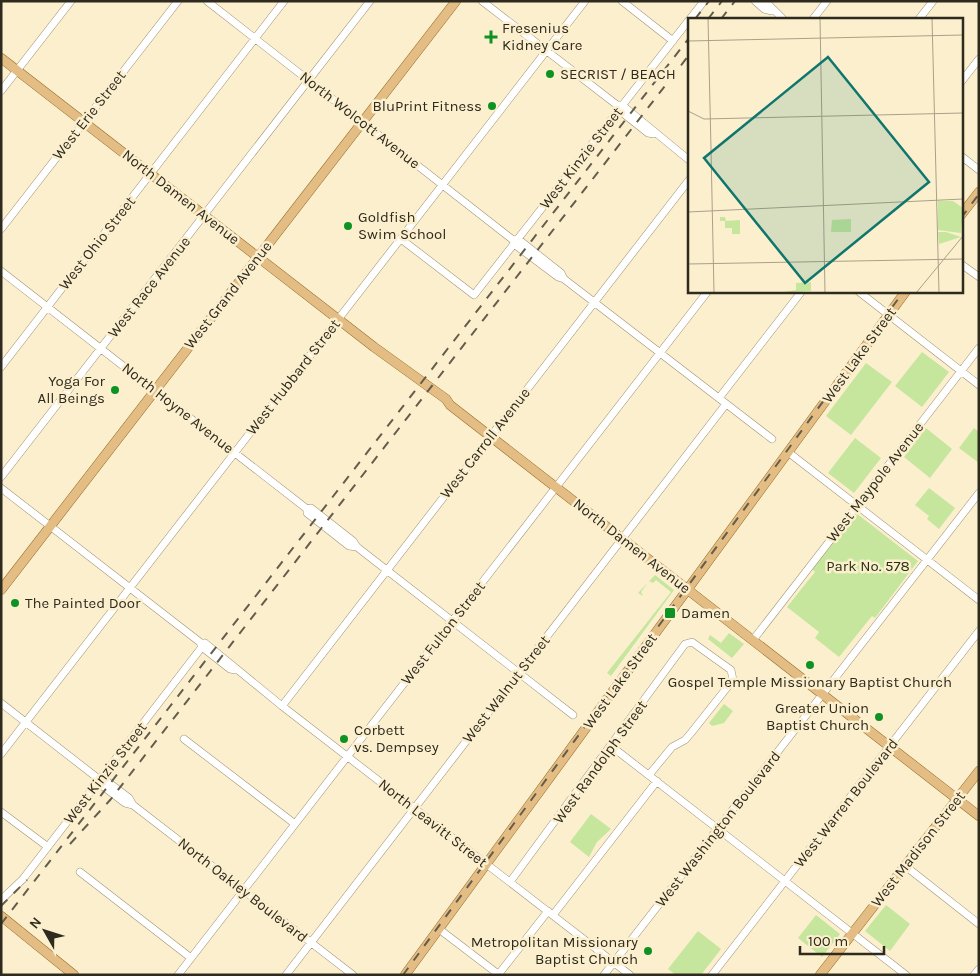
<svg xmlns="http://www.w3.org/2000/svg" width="980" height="976" font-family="Karla,sans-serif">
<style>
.green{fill:#c6e69d}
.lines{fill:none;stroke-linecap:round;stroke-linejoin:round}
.minor-casing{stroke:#9e9274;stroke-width:8}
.major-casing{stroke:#986d2a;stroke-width:10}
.minor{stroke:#fff;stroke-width:7}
.major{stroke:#e3bd83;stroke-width:9}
.rail{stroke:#645d4c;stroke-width:2;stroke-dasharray:9 9;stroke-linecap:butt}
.poi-dot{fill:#0f9224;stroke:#fbefce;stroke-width:2}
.labels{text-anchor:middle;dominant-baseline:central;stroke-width:5;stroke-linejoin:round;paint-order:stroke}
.poi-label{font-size:15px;fill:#2f2a1e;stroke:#fbefce;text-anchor:start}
.street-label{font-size:15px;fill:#2f2a1e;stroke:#fbefce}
.park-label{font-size:15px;fill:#263312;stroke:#fbefce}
.inset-road{fill:none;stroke:#a9a088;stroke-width:1}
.view{fill:#0f766e;fill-opacity:0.15;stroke:#0f766e;stroke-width:2.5}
.inset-edge{fill:none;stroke:#2f2a1e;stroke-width:2.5}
</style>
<rect width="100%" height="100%" fill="#fbefce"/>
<path class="green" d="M922 352 949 372 922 407 895 386Z
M866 363 892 382 851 435 826 416Z
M926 428 952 449 930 478 904 457Z
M974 428 979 432V463L959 448Z
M855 438 881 458 854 493 828 473Z
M929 488 955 508 939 529 927 519 929 516 915 505Z
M856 513 918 561 875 618 872 616 839 657 815 638 819 632 787 607 815 572 812 569Z
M655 575 674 590 611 676 607 673 671 592 656 580 653 583 649 581 641 592 643 596 638 593Z
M729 633 744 644 732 658 708 639 710 635 721 643Z
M724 704 733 711 724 723 712 726 709 723Z
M591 814 611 829 597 842 589 857 570 842Z
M886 905 910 924 890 951 865 931Z
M816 915 840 934 822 957 798 938Z
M698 931 721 949 701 975H676L668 969Z"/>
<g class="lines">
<g class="minor-casing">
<path id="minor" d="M207 1 513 240 514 244 558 277 564 279
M482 1 617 105H622L689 160
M622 1 673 41
M755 1 764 9 772 11
M765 1 783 19
M690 19 704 1
M813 19 827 1
M919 19 933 1
M961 82 979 59
M1 91 71 1
M618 107 619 110 648 133 654 134
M961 156 979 170
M1 229 178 1
M401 239 474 295 689 20
M514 240 518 239 561 273 564 279 772 439
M961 264 979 277
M1 271 307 509V513L349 546 357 547
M858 291 979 385
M1 367 284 1
M719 398 802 291
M788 452 979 600
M1 477 370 1
M1 488 201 643H205L282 706 630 975
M307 509 311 508 353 541 357 547 573 715
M753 640 979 348
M201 645 202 647 230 669 236 670
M1 703 100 780 104 779 129 798 133 805 353 975
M282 706 689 180
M184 739 295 824
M611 746 906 975
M1 754 585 1
M100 780V784L125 803 133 805
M1 812 48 847
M904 865 979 924
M80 872 191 958
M510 882 685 644 692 642 731 670 733 680 691 733 685 740 672 747 649 775
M1 900 23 879 205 643
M553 915 657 781
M439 929 498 974
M178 975 708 291
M286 975 726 404
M498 975 548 911
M604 975 979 493
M712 975 979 631
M974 975 979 969"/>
</g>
<g class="major-casing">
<path id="major" d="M1 58 374 347 446 399 450 405 979 816
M961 215 979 192
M1 590 456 1
M1 916 74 975
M405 975 906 291
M820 975 979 771"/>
</g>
<use href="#minor" class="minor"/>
<use href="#major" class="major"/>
<path class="rail" d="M695 19 709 1
M708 19 722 1
M721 19 735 1
M961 218 979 194
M70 844 111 799 689 55
M1 906 27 880
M1 924 689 38
M403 975 904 291"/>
</g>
<g class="poi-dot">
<path d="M488.5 29.5h5v5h5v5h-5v5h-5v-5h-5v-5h5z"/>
<circle cx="550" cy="74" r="5"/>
<circle cx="492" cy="106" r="5"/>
<circle cx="348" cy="226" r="5"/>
<circle cx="115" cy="390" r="5"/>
<circle cx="15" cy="603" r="5"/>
<rect x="664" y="607" width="12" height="12" rx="2.5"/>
<circle cx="810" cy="665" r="5"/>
<circle cx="879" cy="717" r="5"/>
<circle cx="344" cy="739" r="5"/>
<circle cx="648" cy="951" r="5"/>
</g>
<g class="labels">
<g class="poi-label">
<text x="502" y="28">Fresenius<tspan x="502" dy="17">Kidney Care</tspan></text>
<text x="560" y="74">SECRIST / BEACH</text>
<text x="482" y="106" text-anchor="end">BluPrint Fitness</text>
<text x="358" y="217">Goldfish<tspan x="358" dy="17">Swim School</tspan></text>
<text x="105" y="381" text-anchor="end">Yoga For<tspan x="105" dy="17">All Beings</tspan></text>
<text x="25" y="603">The Painted Door</text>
<text x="681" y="613">Damen</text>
<text x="810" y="682" text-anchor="middle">Gospel Temple Missionary Baptist Church</text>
<text x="869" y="708" text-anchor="end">Greater Union<tspan x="869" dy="17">Baptist Church</tspan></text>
<text x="354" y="730">Corbett<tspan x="354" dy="17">vs. Dempsey</tspan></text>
<text x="638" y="942" text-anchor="end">Metropolitan Missionary<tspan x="638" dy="17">Baptist Church</tspan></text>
</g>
<g class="street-label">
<text transform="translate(89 115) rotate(-52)">West Erie Street</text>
<text transform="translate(360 120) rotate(38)">North Wolcott Avenue</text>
<text transform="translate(581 158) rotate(-52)">West Kinzie Street</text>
<text transform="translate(181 197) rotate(38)">North Damen Avenue</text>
<text transform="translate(97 243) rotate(-52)">West Ohio Street</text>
<text transform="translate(149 287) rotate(-52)">West Race Avenue</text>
<text transform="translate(228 295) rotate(-52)">West Grand Avenue</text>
<text transform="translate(859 355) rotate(-54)">West Lake Street</text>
<text transform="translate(293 377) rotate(-52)">West Hubbard Street</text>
<text transform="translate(178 408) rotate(38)">North Hoyne Avenue</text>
<text transform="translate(485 443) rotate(-52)">West Carroll Avenue</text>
<text transform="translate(875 482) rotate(-52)">West Maypole Avenue</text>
<text transform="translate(632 546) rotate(38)">North Damen Avenue</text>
<text transform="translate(443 633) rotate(-52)">West Fulton Street</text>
<text transform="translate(620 681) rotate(-54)">West Lake Street</text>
<text transform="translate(506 689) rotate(-52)">West Walnut Street</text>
<text transform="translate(600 762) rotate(-54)">West Randolph Street</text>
<text transform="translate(105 773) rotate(-52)">West Kinzie Street</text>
<text transform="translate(846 803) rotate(-52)">West Warren Boulevard</text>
<text transform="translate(433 823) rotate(38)">North Leavitt Street</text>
<text transform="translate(718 829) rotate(-52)">West Washington Boulevard</text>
<text transform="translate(918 849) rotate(-52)">West Madison Street</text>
<text transform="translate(243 890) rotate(38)">North Oakley Boulevard</text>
</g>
<g class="park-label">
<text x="868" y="566">Park No. 578</text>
</g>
</g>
<g transform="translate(688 18)">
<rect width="275" height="275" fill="#fbefce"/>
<path d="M250 183H265L275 190 273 215 250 212ZM32 199H37L38 203 52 202V216H44V210H37V203H32ZM163 201V214H143L144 202ZM250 214H258L273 219 251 226ZM108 265 123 264V273L89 275 108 272Z" fill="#c6e69d"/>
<path class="inset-road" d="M20 0 23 131M132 0 137 275M244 0 251 275M0 23 275 17M0 93 16 101 275 95M23 131 26 275M0 194 275 181M0 246 275 241M228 275 275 218"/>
<path class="view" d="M140 39 241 164 117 265 16 140Z"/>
<rect width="275" height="275" class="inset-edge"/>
</g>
<rect width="980" height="976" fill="none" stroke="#2f2a1e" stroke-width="5"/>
<g transform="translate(45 931) rotate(309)" stroke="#fbefce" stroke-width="4" paint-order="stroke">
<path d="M0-4L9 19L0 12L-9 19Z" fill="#2f2a1e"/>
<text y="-8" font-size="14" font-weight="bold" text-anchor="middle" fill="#2f2a1e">N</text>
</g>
<path d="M800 946v8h84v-8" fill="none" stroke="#2f2a1e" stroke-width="2.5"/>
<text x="808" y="946" font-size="15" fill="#2f2a1e" stroke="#fbefce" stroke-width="4" paint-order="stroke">100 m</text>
</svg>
